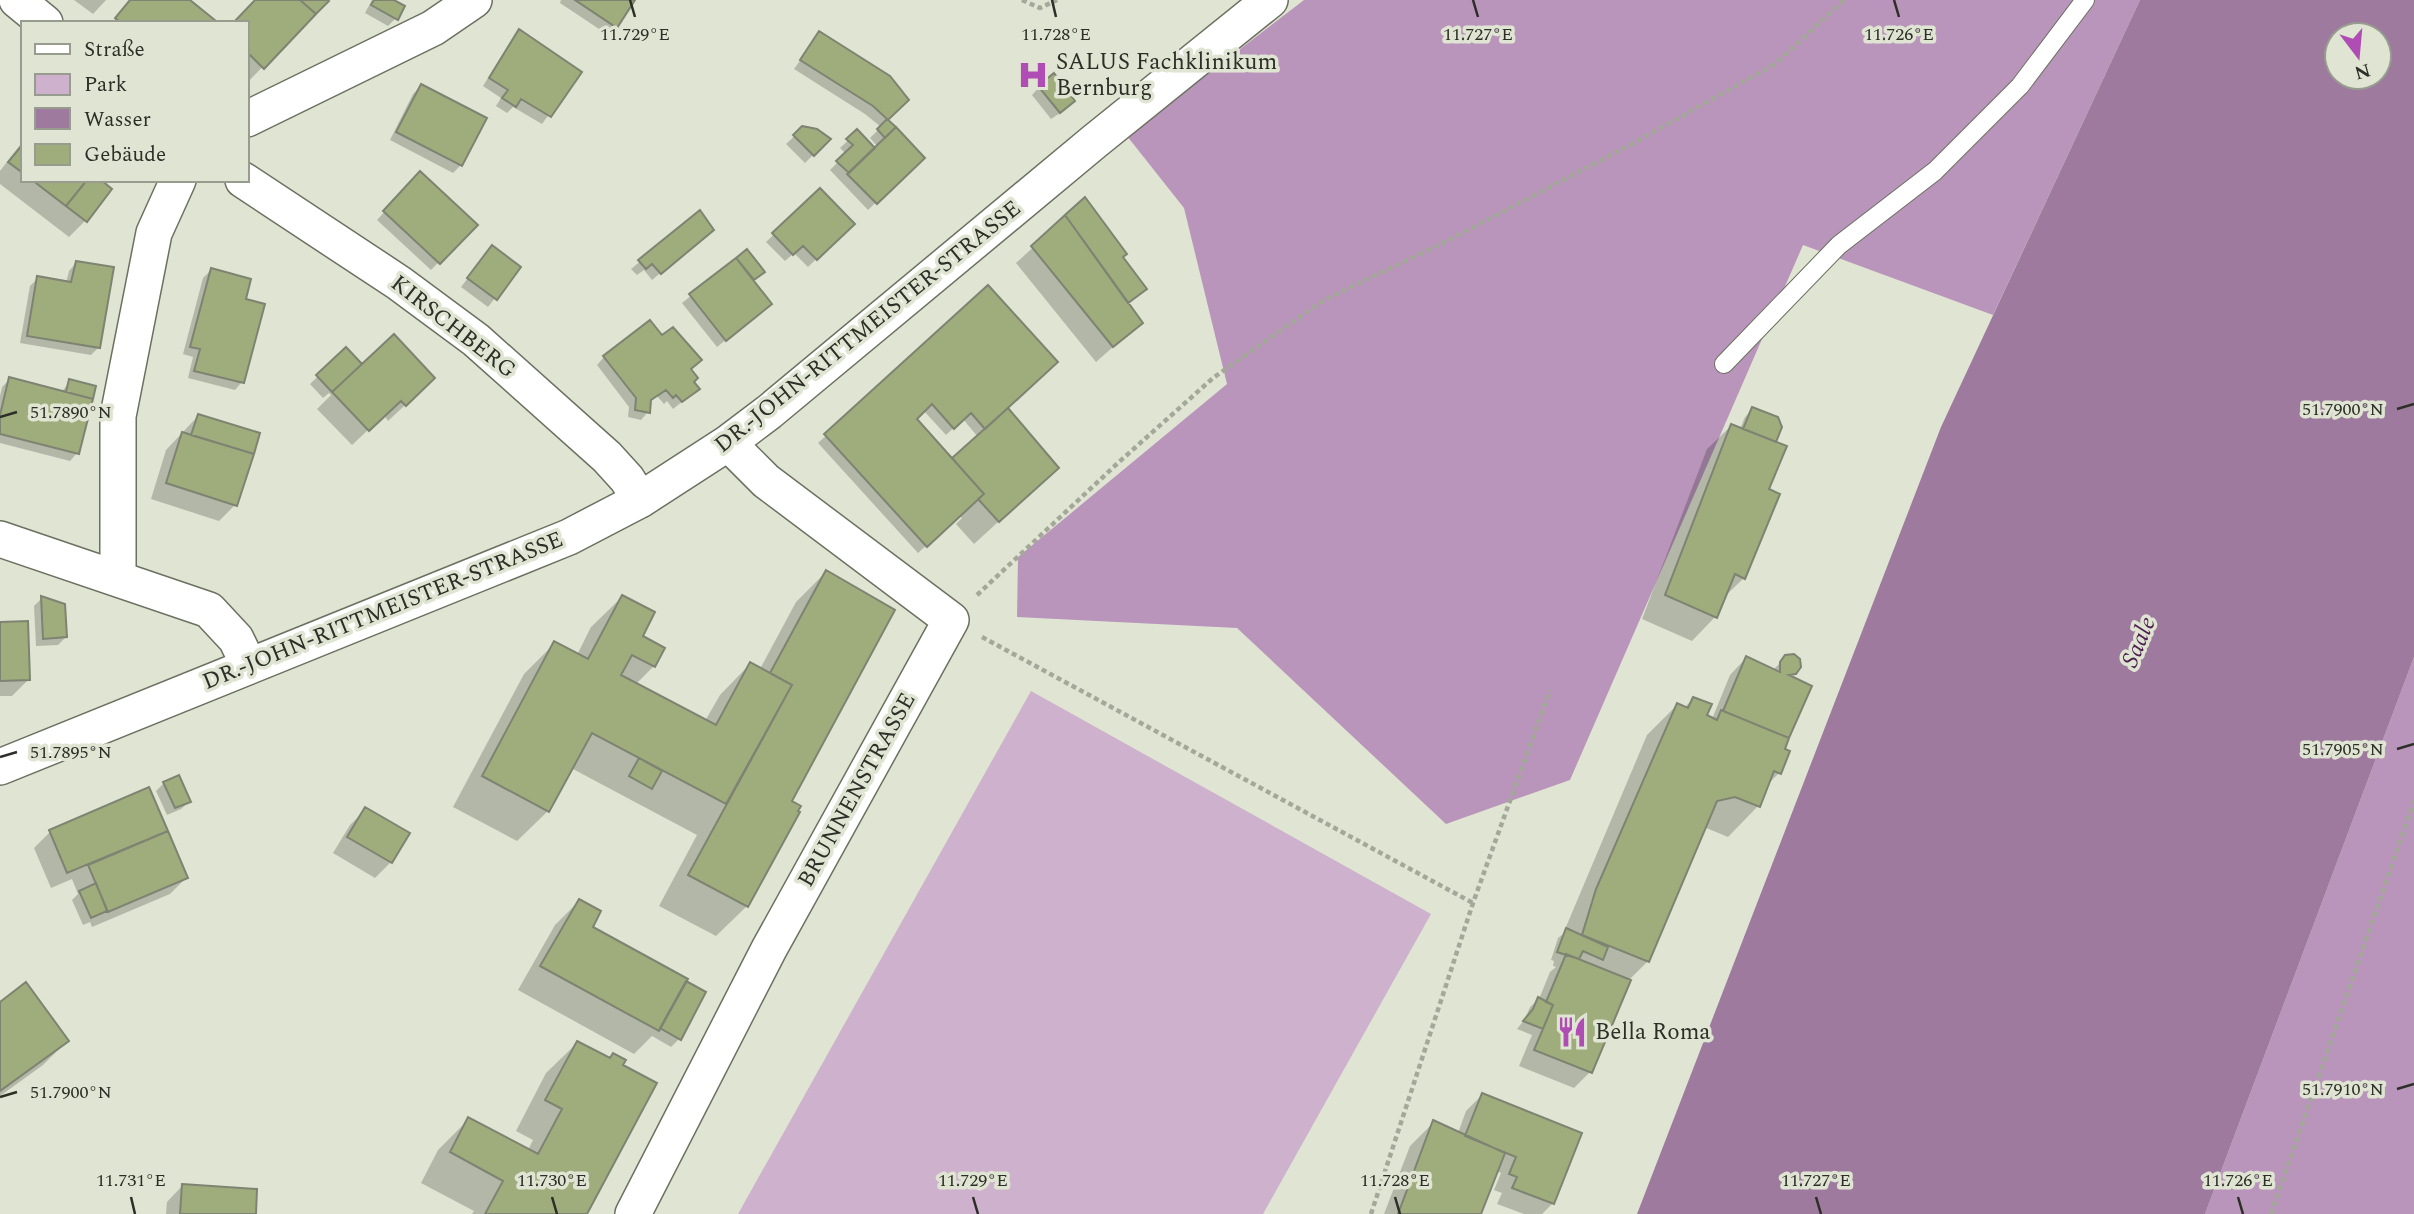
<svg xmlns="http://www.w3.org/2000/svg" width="2414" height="1214" font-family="Spectral,serif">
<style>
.green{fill:#cdb1cd}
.forest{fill:#ba95bb}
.water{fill:#9e7a9f;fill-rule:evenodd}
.shadow{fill:#0003;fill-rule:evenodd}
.building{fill:#9fad7d;stroke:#7e8372;stroke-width:2}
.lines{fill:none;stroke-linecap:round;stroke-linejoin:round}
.lane-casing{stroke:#6b7060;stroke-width:20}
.street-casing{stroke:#6b7060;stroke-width:38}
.path{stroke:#a3a899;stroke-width:4.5;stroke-dasharray:5 3.5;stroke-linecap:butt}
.lane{stroke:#fff;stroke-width:18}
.street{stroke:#fff;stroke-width:35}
.ticks{fill:none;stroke:#2c2e27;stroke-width:2.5}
.labels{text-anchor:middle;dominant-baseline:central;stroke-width:7;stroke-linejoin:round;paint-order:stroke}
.poi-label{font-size:23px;fill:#2c2e27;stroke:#dfe5d2;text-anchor:start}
.street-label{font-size:23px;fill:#2c2e27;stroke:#dfe5d2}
.water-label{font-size:24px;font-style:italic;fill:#4d1e4f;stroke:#dfe5d2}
.ticks-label{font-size:18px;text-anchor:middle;fill:#2c2e27;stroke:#dfe5d2;stroke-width:7;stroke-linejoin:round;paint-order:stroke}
</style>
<rect width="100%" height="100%" fill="#dfe5d2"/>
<path class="green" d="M1031 691 1431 914 1263 1214H738Z"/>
<path class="forest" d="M1304 0H2140L1993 315 1803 245 1570 780 1446 824 1237 628 1017 617 1018 557 1227 384 1184 208 1127 136Z
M2414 657V1214H2205Z"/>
<path class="water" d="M2140 0H2414V657L2205 1214H1637L1941 427ZM2337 35H2379V77H2337Z"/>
<path class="shadow" d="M74 0H106L93 14Z
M257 0H326L247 83V23Z
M372 0H390L396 18 388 26 365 13Z
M561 0H633L615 27 608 35 560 3Z
M520 32 580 72 542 124 513 107 507 113 496 106 501 98 483 86 512 39Z
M820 33 907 100 886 119 922 158 868 210 830 170 846 154 840 148 857 132 875 150 878 147 870 138 881 127 865 114 794 69Z
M421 86 461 165 453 173 390 140 413 94Z
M1039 87 1066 109 1051 119 1032 95Z
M803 128 829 139 805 163 786 144Z
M23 141V180H98L110 189 85 221 69 237 0 184V171Z
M413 181 475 225 431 270 377 220Z
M820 190 852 224 808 267 794 253 785 261 766 242Z
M1085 200 1145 288 1127 306 1140 323 1096 362 1016 263Z
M699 213 704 237 652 280 644 270 637 275 631 269Z
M492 247 519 267 488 307 461 287Z
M747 251 763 271 752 281 762 311 717 347 682 303Z
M76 263 99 347 91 355 20 343 30 286 38 278 66 283 69 271Z
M211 270 243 300 242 382 235 390 188 378 193 357 183 354 203 278Z
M988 288 1006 408 1057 468 974 544 956 524 962 518 959 515 918 553 818 443ZM924 411 946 435 963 419 978 437 952 461 915 419Z
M662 338 689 370 692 382 698 389 673 409 667 401 664 404 657 396 649 402 648 412 641 420 628 417 629 407 597 365 604 357Z
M346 349 362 366 417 394 388 421 384 415 352 445 317 409 331 395 329 393 323 398 310 384Z
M10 379 61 393 70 381 77 453 70 461 0 443V396L2 387Z
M1753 409 1774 443 1767 490 1744 578 1722 599 1715 617 1692 641 1642 619 1707 449 1731 426 1740 429 1745 417Z
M198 416 235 505 219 521 151 499 166 450Z
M826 572 790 802 747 906 716 936 659 906 697 835 571 768 548 811 517 841 453 807 524 674 555 643 577 655 591 627 622 597 640 636 663 648 654 666 636 684 705 721 720 695 750 664 760 669 796 602Z
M42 598 66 637 58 645 36 646 34 606Z
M0 623 29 679 12 696H0Z
M1786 657 1795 673 1790 678 1782 749 1788 752 1779 773 1766 786 1758 806 1728 837 1704 827 1648 961 1628 981 1590 1072 1574 1088 1519 1066 1532 1035 1517 1029 1525 1019 1530 1007 1539 999 1550 972 1556 967 1553 966 1554 961 1551 960 1558 938 1563 934 1647 735 1677 705 1684 708 1693 699 1704 716 1712 719 1730 675 1746 658 1773 670Z
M164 783 189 802 181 809 167 815 156 791Z
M148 790 186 878 170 894 92 927 90 922 83 925 72 900 78 894 72 879 51 888 34 848 50 832Z
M366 809 391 862 375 878 333 853 350 825Z
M579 901 590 927 704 993 679 1039 671 1047 652 1036 634 1054 518 990 555 925Z
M0 1004 67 1041 43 1065 0 1096Z
M577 1043 585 1214H472L474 1211 421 1183 438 1150 469 1119 528 1150 533 1140 516 1131 546 1073Z
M1482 1095 1553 1203 1542 1214H1524L1497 1204 1502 1193 1494 1190 1501 1173 1496 1171 1479 1214H1384L1410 1146 1434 1122 1458 1133 1466 1111Z
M183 1185 254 1214H166L167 1202Z"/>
<path class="building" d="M130 0H190L216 21 215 23H121L115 18Z
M255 0H300L316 14 264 69 247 52V23H233Z
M300 0H328L329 1 316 14Z
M374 0H394L405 6 398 20 371 5Z
M575 0H635L617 28Z
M519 29 582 72 551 117 521 99 516 107 502 98 508 90 489 78Z
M819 31 890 76 909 100 888 120 873 106 800 60Z
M1054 73 1075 101 1060 113 1038 86Z
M421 84 487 118 462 166 396 132Z
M887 119 896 127 885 138 877 129Z
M802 126 817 129 831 139 814 156 793 135Z
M896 127 925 158 877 204 847 174Z
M857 129 875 148 849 173 836 161 853 145 846 139Z
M23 144V173L8 162Z
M420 171 478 225 440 264 383 211Z
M32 180H87L66 206Z
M87 180H101L112 189 87 222 66 206Z
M820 188 855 224 817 260 803 246 793 255 772 233Z
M1085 197 1127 254 1123 257 1147 289 1128 303 1065 215Z
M700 210 714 230 661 274 652 264 646 269 638 260Z
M1065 215 1143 323 1113 347 1031 246Z
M492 245 521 267 497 300 467 278Z
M747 249 765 272 754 280 736 258Z
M736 258 772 304 726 341 689 294Z
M76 261 114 267 100 348 27 336 37 276 71 282Z
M211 268 251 279 246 299 265 304 244 383 194 371 200 349 190 347Z
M988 285 1058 362 985 429 971 413 954 429 932 404 917 419 984 494 927 547 824 434Z
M650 320 662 335 673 327 702 360 691 369 698 378 694 382 700 389 682 402 676 395 673 398 666 390 651 400 650 413 635 410 636 398 603 356Z
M394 334 435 378 406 406 401 401 369 431 332 392Z
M346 347 362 364 332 392 316 375Z
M9 377 93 399 79 454 0 434V415Z
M69 379 96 386 93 399 66 392Z
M1752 407 1778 417 1782 427 1776 442 1743 429Z
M1008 408 1059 468 999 522 978 499 984 494 952 458Z
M198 414 260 433 254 454 191 435Z
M1731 424 1787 446 1769 489 1780 494 1745 579 1735 574 1717 618 1665 595Z
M182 432 254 454 237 506 166 483Z
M826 570 895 610 792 801 801 806 798 811 800 812 748 907 688 875 792 685 770 673Z
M622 595 655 612 643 636 665 648 655 667 632 655 621 675 716 725 750 662 792 685 726 804 592 733 549 812 482 776 554 641 588 659Z
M41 596 65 604 67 637 43 639Z
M28 621 30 680 0 681V622Z
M1794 654 1800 659 1801 667 1796 674 1789 675 1812 686 1789 738 1723 711 1746 656 1780 672V662L1785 655Z
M1693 697 1712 704 1707 715 1717 720 1721 710 1789 738 1785 749 1790 751 1781 774 1774 771 1760 807 1735 797 1717 801 1649 962 1582 935 1596 889 1677 703 1688 708Z
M639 758 662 771 652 789 629 776Z
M179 775 191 802 175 808 163 782Z
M149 787 168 831 67 873 49 830Z
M365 807 410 833 392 863 347 837Z
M168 831 188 878 108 912 88 865Z
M96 883 107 911 91 918 79 891Z
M579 899 601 911 593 927 688 979 659 1031 540 966Z
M1566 928 1608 947 1603 960 1583 951 1579 959 1557 952Z
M1566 954 1631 980 1592 1073 1534 1050 1553 1005 1546 1002Z
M686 981 706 992 681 1040 660 1028Z
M26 982 69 1041 0 1091V1002Z
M1538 997 1553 1005 1543 1029 1523 1021 1533 1009Z
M577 1041 610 1058 613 1053 626 1060 623 1065 657 1083 587 1214H485L503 1181 450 1152 468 1117 538 1154 562 1109 545 1100Z
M1482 1093 1582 1133 1554 1204 1512 1188 1517 1177 1509 1174 1516 1157 1465 1136Z
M1433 1120 1505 1153 1481 1214H1398Z
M182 1184 257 1189 256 1214H180Z"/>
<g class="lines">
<g class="lane-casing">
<path id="lane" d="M1724 364 1839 245 1935 171 2020 86 2085 0"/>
</g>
<g class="street-casing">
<path id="street" d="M17 0 45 23
M247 119 433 28 474 0
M243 180 399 283 476 340 607 457 627 479 640 500
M0 539 209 610 236 639 249 666
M118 579V416L154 233 178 180
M0 767 569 537 640 500 728 443 769 412 1095 141 1270 0
M633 1214 769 949 951 620 766 481 728 443"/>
</g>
<path class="path" d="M1022 0 1040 8 1057 0
M977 595 1119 462 1213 378 1324 300 1449 240 1630 145 1775 64 1844 0
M982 637 1473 903
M1371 1214 1473 903 1550 690
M2271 1214 2414 801"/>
<use href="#lane" class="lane"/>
<use href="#street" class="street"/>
</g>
<path class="ticks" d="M630 0 635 17M1052 0 1056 17M1473 0 1478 17M1894 0 1899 17M2397 409 2414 404M0 417 17 412M2397 749 2414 744M0 757 17 752M2397 1089 2414 1084M0 1097 17 1092M131 1197 135 1214M552 1197 557 1214M973 1197 978 1214M1395 1197 1400 1214M1816 1197 1821 1214M2238 1197 2243 1214"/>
<defs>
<g id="hospital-bare" transform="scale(2.415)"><path d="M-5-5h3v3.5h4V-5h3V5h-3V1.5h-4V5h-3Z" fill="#af4db4" stroke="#dfe5d2" stroke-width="2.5" paint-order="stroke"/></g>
<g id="restaurant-bare" transform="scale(2.415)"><path d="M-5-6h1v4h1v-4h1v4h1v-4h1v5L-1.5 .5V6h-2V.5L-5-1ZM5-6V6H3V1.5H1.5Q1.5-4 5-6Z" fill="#af4db4" stroke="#dfe5d2" stroke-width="2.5" paint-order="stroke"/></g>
</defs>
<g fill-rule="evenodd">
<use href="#hospital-bare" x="1033" y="75"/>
<use href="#restaurant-bare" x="1572" y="1032"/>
</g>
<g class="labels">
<g class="poi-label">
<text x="1056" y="62">SALUS Fachklinikum<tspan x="1056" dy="26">Bernburg</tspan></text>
<text x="1595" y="1032">Bella Roma</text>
</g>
<g class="street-label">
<text transform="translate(453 327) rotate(38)">KIRSCHBERG</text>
<text transform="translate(868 327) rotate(-39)">DR.-JOHN-RITTMEISTER-STRASSE</text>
<text transform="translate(383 611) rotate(-22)">DR.-JOHN-RITTMEISTER-STRASSE</text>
<text transform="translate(857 790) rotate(-61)">BRUNNENSTRASSE</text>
</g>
<g class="water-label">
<text transform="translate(2139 642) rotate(-67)">Saale</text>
</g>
</g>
<g class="ticks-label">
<text x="635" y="40">11.729°E</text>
<text x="1056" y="40">11.728°E</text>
<text x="1478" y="40">11.727°E</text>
<text x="1899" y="40">11.726°E</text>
<text x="2343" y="415">51.7900°N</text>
<text x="71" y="418">51.7890°N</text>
<text x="2343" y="755">51.7905°N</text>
<text x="71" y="758">51.7895°N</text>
<text x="2343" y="1095">51.7910°N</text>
<text x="71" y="1098">51.7900°N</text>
<text x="131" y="1186">11.731°E</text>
<text x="552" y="1186">11.730°E</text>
<text x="973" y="1186">11.729°E</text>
<text x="1395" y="1186">11.728°E</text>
<text x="1816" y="1186">11.727°E</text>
<text x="2238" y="1186">11.726°E</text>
</g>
<rect x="21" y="21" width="228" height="161" fill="#dfe5d2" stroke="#979c8e" stroke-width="2"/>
<rect x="35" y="44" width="35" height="10" fill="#ffffff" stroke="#979c8e" stroke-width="2"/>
<text x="84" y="56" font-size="21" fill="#2c2e27">Straße</text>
<rect x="35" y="74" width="35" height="21" fill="#cdb1cd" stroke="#979c8e" stroke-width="2"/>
<text x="84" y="91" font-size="21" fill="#2c2e27">Park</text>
<rect x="35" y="108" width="35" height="21" fill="#9e7a9f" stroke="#979c8e" stroke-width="2"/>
<text x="84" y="126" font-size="21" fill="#2c2e27">Wasser</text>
<rect x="35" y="144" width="35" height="21" fill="#9fad7d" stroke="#979c8e" stroke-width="2"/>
<text x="84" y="161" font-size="21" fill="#2c2e27">Gebäude</text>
<g transform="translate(2358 56) rotate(164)"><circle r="33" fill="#dfe5d2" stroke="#979c8e" stroke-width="2"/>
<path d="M0-5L12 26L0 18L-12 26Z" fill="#af4db4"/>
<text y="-10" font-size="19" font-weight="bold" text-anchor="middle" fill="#2c2e27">N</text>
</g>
</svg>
